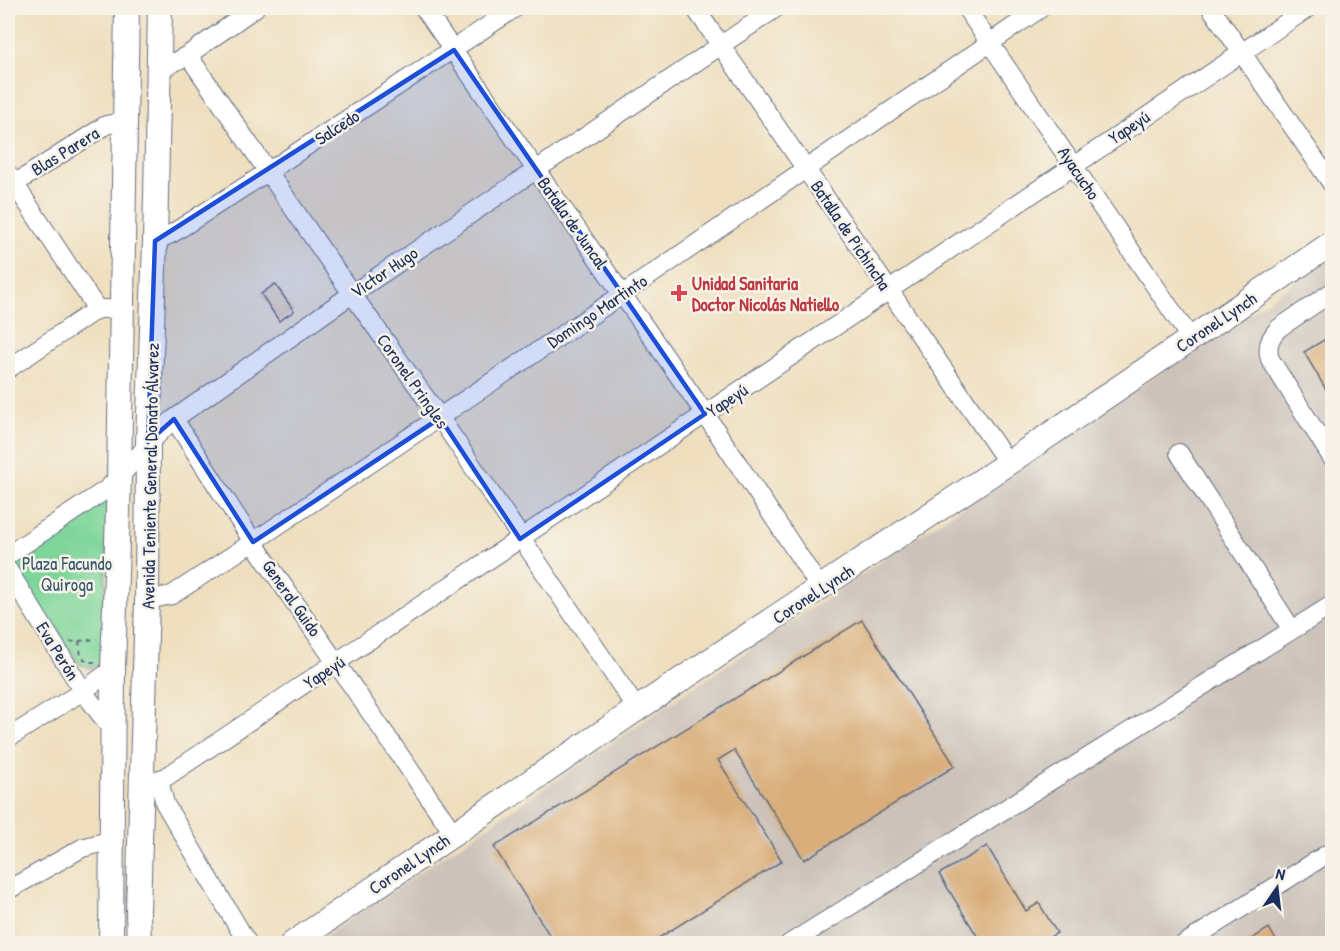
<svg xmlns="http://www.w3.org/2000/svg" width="1340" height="951" font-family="'Patrick Hand',sans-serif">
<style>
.industrial{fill:#ccc2b9}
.green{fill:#7ed59a;stroke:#4c827c;stroke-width:1.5}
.building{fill:#d9ae7a}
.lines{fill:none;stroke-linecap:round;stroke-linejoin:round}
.minor-casing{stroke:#656d80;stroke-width:20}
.major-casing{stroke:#656d80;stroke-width:26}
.path{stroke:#656d80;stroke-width:2;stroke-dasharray:4.5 4.5;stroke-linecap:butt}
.minor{stroke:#fff;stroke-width:18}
.major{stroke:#fff;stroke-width:24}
.marked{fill:#1d4ed8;fill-opacity:0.2;stroke:#1d4ed8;stroke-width:4.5;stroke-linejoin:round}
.health-dot{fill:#e0444e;stroke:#f7f3e8;stroke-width:2}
.labels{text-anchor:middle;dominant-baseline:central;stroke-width:5;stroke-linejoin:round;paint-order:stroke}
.street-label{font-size:18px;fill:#1b2f5e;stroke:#f7f3e8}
.health-label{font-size:18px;font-weight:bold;fill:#be3a42;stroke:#f7f3e8;text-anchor:start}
.park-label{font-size:18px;fill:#34586d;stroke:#f7f3e8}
</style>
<rect width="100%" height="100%" fill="#f7f3e8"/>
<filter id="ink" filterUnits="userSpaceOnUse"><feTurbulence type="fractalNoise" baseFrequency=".0167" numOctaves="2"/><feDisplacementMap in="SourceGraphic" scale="12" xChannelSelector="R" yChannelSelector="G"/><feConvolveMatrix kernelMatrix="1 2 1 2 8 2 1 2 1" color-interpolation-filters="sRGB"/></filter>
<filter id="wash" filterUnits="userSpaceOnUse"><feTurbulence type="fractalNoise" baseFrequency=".008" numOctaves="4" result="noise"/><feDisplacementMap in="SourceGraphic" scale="24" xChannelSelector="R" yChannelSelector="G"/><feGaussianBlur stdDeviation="1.35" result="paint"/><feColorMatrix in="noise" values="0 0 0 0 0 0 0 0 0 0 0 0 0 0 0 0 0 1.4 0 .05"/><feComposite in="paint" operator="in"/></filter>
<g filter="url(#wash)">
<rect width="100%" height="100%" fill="#efdfbf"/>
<path class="industrial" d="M1332 257V943L313 944 733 661Z"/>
<path class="green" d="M100 503 108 506 103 664 90 668 79 664 13 567 14 559Z"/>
<g id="blocks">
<path class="building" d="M275 284 294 311 279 321 261 294Z
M1332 335V400L1304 352Z
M862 620 955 766 804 860 734 750 718 760 782 861 649 944H555L494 847Z
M987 846 1026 911 1039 903 1057 933 1048 938 1052 944H982L939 874Z
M1269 928 1278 944H1244Z"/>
</g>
</g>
<g filter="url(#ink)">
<use href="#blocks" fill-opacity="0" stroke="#656d80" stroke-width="1.5"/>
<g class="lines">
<g class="minor-casing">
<path id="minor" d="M424 8 705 414 821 589
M695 8 1008 463
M966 8 1191 339
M1211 8 1332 184
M188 55 352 294 440 418 637 709
M159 70 188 55 255 8
M8 174 97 309
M8 188 106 125 126 121
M155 241 173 233 269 171 515 8
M1332 292 1279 328C1270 337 1266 346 1270 359L1332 458
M8 369 97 309H108
M174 419 253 542 454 834
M1179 453 1292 630
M8 555 107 489C131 467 149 440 174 419L352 294 776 8
M8 570 83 691 112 730
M147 600 172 595 253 542 623 294 1041 8
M8 738 83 691 113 669
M159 780 165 804 248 944
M142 785 166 777 1308 8
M8 890 82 848 112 840
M789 944 1332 605
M1184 944 1332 851"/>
</g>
<g class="major-casing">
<path id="major" d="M111 944 113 669 119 478 127 8
M139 944 138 912 147 600 148 442 155 241 160 8
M292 944 637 709 1008 463 1332 243"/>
</g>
<path class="path" d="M25 563 97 564
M79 641 81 656 87 662H95
M70 642 97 639"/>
<use href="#minor" class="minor"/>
<use href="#major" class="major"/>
</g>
</g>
<path class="marked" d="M454 50 705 414 520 539 440 418 253 542 174 419 148 442 155 241Z"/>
<path class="health-dot" d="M676 284h6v6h6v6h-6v6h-6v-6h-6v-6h6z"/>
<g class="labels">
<g class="street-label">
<text transform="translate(337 127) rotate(-33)">Salcedo</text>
<text transform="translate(1129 127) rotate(-34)">Yapeyú</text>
<text transform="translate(65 151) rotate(-32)">Blas Parera</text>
<text transform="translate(1079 173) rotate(56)">Ayacucho</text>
<text transform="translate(573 223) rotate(55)">Batalla de Juncal</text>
<text transform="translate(851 235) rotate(56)">Batalla de Pichincha</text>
<text transform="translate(384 272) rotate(-34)">Victor Hugo</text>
<text transform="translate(597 311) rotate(-34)">Domingo Martinto</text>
<text transform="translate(1216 322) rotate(-34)">Coronel Lynch</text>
<text transform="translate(413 381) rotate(55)">Coronel Pringles</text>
<text transform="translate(727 400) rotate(-34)">Yapeyú</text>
<text transform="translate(150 476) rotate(-89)">Avenida Teniente General Donato Álvarez</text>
<text transform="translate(813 594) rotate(-33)">Coronel Lynch</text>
<text transform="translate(292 598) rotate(55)">General Guido</text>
<text transform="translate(58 651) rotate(58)">Eva Perón</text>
<text transform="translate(324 672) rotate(-34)">Yapeyú</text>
<text transform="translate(409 864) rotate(-34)">Coronel Lynch</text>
</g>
<g class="health-label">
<text x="692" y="283">Unidad Sanitaria<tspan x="692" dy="21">Doctor Nicolás Natiello</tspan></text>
</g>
<g class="park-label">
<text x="67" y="563">Plaza Facundo<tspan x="67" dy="21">Quiroga</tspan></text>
</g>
</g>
<rect width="1340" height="951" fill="none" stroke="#f7f3e8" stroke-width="30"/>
<g transform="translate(1277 888) rotate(14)" stroke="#f7f3e8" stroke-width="4.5" paint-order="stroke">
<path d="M0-4.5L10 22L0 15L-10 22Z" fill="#1b2f5e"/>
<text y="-9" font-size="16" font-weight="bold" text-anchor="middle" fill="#1b2f5e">N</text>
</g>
</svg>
